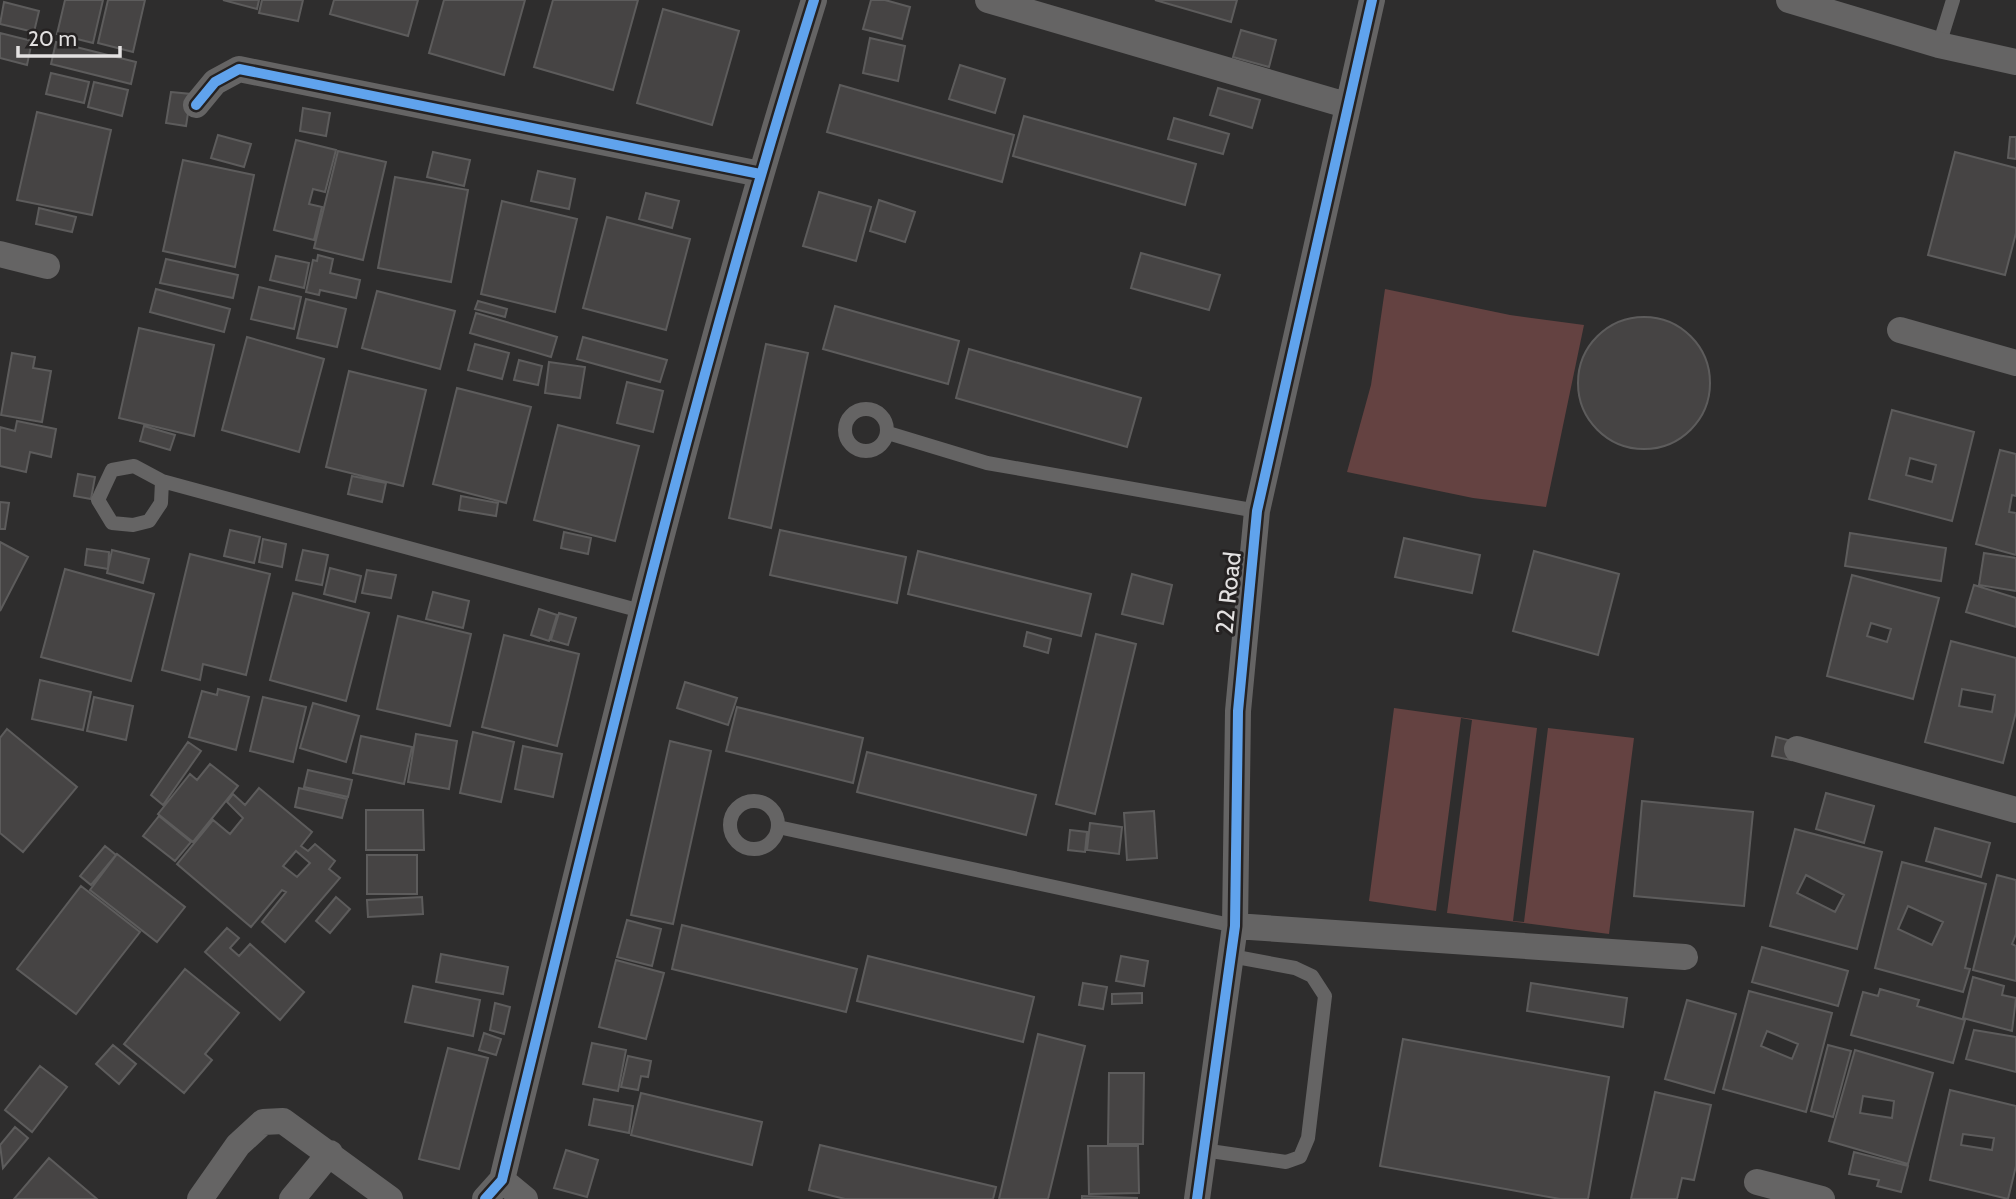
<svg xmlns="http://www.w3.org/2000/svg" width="2016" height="1199" font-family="Cabin,sans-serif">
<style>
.green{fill:#644241}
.building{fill:#464444;stroke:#5d5c5c;stroke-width:2;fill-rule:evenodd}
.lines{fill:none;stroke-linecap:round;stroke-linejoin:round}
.lane{stroke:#656464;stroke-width:14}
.street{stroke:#656464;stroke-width:26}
.cycleway-casing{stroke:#252222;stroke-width:15}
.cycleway{stroke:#60a3ed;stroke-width:10}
.labels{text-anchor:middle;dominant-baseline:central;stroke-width:6;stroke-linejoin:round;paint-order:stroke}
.street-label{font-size:24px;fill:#e3e1e1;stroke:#252222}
</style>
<rect width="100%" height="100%" fill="#2e2d2d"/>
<path class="green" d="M1385 289 1510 315 1584 325 1546 507 1473 498 1347 472 1371 385Z
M1394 708 1537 728 1513 921 1524 922 1548 728 1634 738 1609 934 1447 913 1472 720 1461 718 1436 911 1369 901Z"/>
<path class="building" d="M65 0H103L93 43 57 34Z
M108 0H145L133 52 98 43Z
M223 0H259L257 9Z
M262 0H303L298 21 259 13Z
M334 0H418L408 36 330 14Z
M444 0H525L504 75 429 53Z
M553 0H638L613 90 534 67Z
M871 0H885L910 7 902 39 863 29Z
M1155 0H1237L1231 22Z
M4 2 39 11 34 32 0 24Z
M663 9 739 31 712 125 637 103Z
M1241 30 1276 40 1269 67 1233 57Z
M0 33 32 41 27 65 0 58Z
M870 38 905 46 898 81 863 73Z
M56 42 136 62 131 84 51 64Z
M960 65 1005 79 995 113 949 99Z
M51 73 89 82 84 103 46 94Z
M94 82 128 90 122 116 88 107Z
M840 85 1014 135 1002 182 827 132Z
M1218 88 1260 100 1252 128 1210 115Z
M171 92 191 94 186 126 166 123Z
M303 108 330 113 326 136 300 131Z
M37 112 111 130 92 215 17 200Z
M1024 116 1196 164 1185 205 1013 156Z
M1174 118 1229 134 1223 154 1168 139Z
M218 135 251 144 244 167 211 158Z
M2010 137H2016V159L2008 158Z
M296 140 336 150 325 192 313 189 309 204 322 207 314 240 274 230Z
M338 151 386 162 363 260 314 248Z
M433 152 470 160 464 186 427 177Z
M1955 152 2016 168V233L2005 275 1928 255Z
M183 160 254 175 235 267 163 251Z
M538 171 575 179 569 209 531 201Z
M395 177 468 190 451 282 378 268Z
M819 192 871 207 856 261 803 246Z
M646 193 679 201 672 228 639 219Z
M879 200 915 212 905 242 870 231Z
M502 201 577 219 555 312 481 294Z
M39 208 76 217 72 232 36 224Z
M607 217 690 239 666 330 583 308Z
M1141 253 1220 275 1209 310 1131 288Z
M318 255 333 259 330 273 360 280 356 298 320 290 319 295 306 292 313 260 317 261Z
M276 256 309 263 304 288 270 280Z
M166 259 238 275 233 298 160 283Z
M259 287 301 297 294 329 251 319Z
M156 289 230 309 224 332 150 312Z
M377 291 455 311 440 369 362 348Z
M306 299 346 309 337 347 297 338Z
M478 301 507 309 505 317 475 309Z
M835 306 959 341 948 384 823 349Z
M476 313 557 337 551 357 470 333Z
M1578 383a66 66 0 1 1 132 0a66 66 0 1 1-132 0Z
M139 328 214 345 194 436 119 418Z
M247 337 324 359 299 452 222 430Z
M583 337 667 360 660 382 577 359Z
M475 344 509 353 502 379 468 370Z
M766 344 808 353 771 528 729 518Z
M969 349 1141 398 1127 447 956 398Z
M12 353 35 357 33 368 51 371 42 422 1 415Z
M519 360 542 366 538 385 514 380Z
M549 362 585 367 580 398 545 393Z
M349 371 426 390 403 486 326 467Z
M627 382 663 391 653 432 617 423Z
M457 388 531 407 506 503 433 484Z
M1892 410 1974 432 1952 521 1869 499ZM1910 458 1936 465 1932 482 1906 475Z
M17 421 56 429 51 457 30 452 26 472 0 466V427L15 431Z
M558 425 639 446 615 541 534 520Z
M144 426 175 435 170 450 140 441Z
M2000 450 2016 454V496L2012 495 2009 512 2016 513V555L1976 544Z
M78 474 95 477 91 499 74 496Z
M352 476 386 483 382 502 348 494Z
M461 496 498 503 496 516 459 510Z
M0 502 9 503 5 529H0Z
M230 530 260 537 254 563 224 556Z
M780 530 906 557 897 603 770 575Z
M564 532 591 538 588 554 561 548Z
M1850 533 1946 548 1941 581 1845 566Z
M1404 538 1480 555 1472 593 1395 577Z
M263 539 286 544 282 567 259 562Z
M0 542 28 557 0 611Z
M87 549 109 552 108 569 85 565Z
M112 550 149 559 143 583 107 573Z
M303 550 328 555 322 585 296 580Z
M918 551 1091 594 1081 636 908 594Z
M1534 551 1619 574 1598 655 1513 631Z
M1984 553 2016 558V591L1979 585Z
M190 554 270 574 246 675 203 664 200 680 162 670Z
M330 568 361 576 355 602 324 594Z
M65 569 154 594 131 681 41 657Z
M367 570 396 575 391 598 362 593Z
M1132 574 1172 585 1163 624 1122 614Z
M1852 575 1939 598 1913 699 1827 676ZM1871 623 1891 629 1887 642 1867 636Z
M1974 585 2016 598V627L1966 612Z
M433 592 469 601 463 628 426 619Z
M293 593 369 613 346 701 270 680Z
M539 609 557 615 549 641 531 635Z
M559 613 576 618 568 645 551 640Z
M398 616 471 634 450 726 377 709Z
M1027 632 1051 639 1048 653 1024 646Z
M1096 634 1136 644 1095 814 1056 804Z
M504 635 579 654 557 746 482 727Z
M1951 641 2016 658V712L2003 763 1925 742ZM1962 689 1995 695 1992 712 1959 706Z
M40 680 91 692 83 730 32 719Z
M685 682 737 698 728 725 677 708Z
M218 689 249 697 236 750 189 737 202 691 217 695Z
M94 697 133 706 126 740 87 731Z
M263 697 306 707 293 762 250 751Z
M313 703 359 716 346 762 300 748Z
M737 707 863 738 853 783 726 751Z
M7 729 77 787 23 852 0 833V738Z
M473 732 514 742 501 802 460 793Z
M416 734 457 741 449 789 408 782Z
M361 736 412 747 404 784 353 773Z
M1776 737 1795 742 1791 760 1772 756Z
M670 741 711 751 673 924 631 915Z
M188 742 201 751 163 805 151 795Z
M523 746 562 754 553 797 515 789Z
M867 752 1036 795 1026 835 857 792Z
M210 764 238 786 193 842 158 814 190 774 197 780Z
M308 770 352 780 348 797 304 787Z
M259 788 312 832 301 846 308 851 315 844 335 861 329 869 340 878 285 942 262 922 286 892 282 890 251 927 177 864 213 820 230 834 243 818 227 802 233 794 245 805ZM296 851 310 863 297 877 283 866Z
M299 788 347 799 342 818 295 807Z
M1826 793 1874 806 1864 843 1816 829Z
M1642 801 1753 812 1744 906 1634 896Z
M366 810H423L424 850H366Z
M1154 811 1157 858 1127 860 1124 813Z
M159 816 191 842 175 861 143 836Z
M1090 823 1122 827 1119 854 1087 850Z
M1935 828 1990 843 1981 877 1926 861Z
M1795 829 1882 852 1857 949 1770 926ZM1806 875 1844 895 1835 912 1797 893Z
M1070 830 1087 832 1085 852 1068 850Z
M105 846 116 855 91 885 80 876Z
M117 854 185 907 157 942 90 890Z
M367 855H417V894H367Z
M1902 862 1986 884 1965 968 1970 969 1963 992 1875 968ZM1908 906 1943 922 1932 945 1898 929Z
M1997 875 2016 880V934L2012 944 2016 946V981L1973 970Z
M81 886 140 932 76 1014 17 969Z
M336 897 350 909 330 933 316 921Z
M422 897 423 914 368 917 367 900Z
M627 920 661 929 652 966 617 957Z
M682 925 857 969 846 1012 672 969Z
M227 928 239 938 230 948 239 956 250 944 304 992 280 1020 205 952Z
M1762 947 1848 971 1838 1006 1752 982Z
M441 954 508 967 503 994 436 982Z
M868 956 1034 997 1023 1042 857 1001Z
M1121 956 1148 961 1144 986 1116 981Z
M616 960 664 973 646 1039 599 1027Z
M185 969 239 1013 205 1054 212 1060 184 1093 124 1044Z
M1973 977 2004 986 2002 995 2016 998 2012 1031 1963 1018Z
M1083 983 1107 987 1103 1009 1079 1005Z
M1531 983 1627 998 1623 1027 1527 1011Z
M413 986 480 1000 473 1036 405 1022Z
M1880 989 1919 1000 1917 1006 1965 1020 1953 1063 1851 1035 1863 992 1878 996Z
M1749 991 1832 1013 1806 1112 1723 1089ZM1767 1031 1798 1044 1792 1059 1761 1046Z
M1142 993V1003L1112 1004V994Z
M1687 1000 1736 1014 1714 1093 1665 1079Z
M495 1003 510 1007 504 1034 490 1030Z
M1974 1030 2016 1037V1072L1966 1059Z
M484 1033 501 1039 496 1055 479 1050Z
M1038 1034 1085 1046 1048 1199H999Z
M1403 1039 1609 1077 1588 1199H1560L1380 1166Z
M592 1043 626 1050 618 1091 583 1084Z
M113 1045 136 1064 119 1084 96 1064Z
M1828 1045 1851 1051 1833 1117 1811 1111Z
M448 1048 488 1058 459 1169 419 1159Z
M1855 1050 1933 1073 1908 1164 1829 1141ZM1863 1096 1894 1101 1892 1118 1860 1113Z
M628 1056 651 1061 648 1077 641 1076 638 1090 621 1087Z
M40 1066 67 1087 32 1132 5 1110Z
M1109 1073H1144L1143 1144H1108Z
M1950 1090 2016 1106V1166L2008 1199 1930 1180ZM1963 1134 1994 1138 1992 1150 1961 1145Z
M1655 1092 1711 1105 1694 1180 1682 1178 1677 1199H1631Z
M641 1093 762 1122 752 1165 631 1135Z
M594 1099 633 1106 629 1133 589 1125Z
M15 1127 28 1138 3 1168 0 1145Z
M820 1145 996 1187 993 1199H845L809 1190Z
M1088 1146H1138L1139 1193 1089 1194Z
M566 1150 598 1160 587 1197 554 1188Z
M1854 1152 1908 1166 1901 1192 1877 1186 1879 1180 1849 1174Z
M49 1158 97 1199H14Z
M1082 1196 1137 1198V1199H1082Z"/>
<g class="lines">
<path class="lane" d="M1939 45 1953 0
M845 430a21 21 0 1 1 42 0a21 21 0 1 1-42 0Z
M888 433 987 463 1257 511
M162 481 161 503 149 521 133 525 112 523 98 500 112 470 134 466 162 481 641 611
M730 825a24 24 0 1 1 48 0a24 24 0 1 1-48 0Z
M778 827 1235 926
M1203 1150 1286 1162 1300 1157 1308 1138 1325 996 1312 976 1295 968 1231 956"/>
<path class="street" d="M988 0 1346 105
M1789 0 1939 45 2016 62
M196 105 215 82 239 69 760 174
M0 254 47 266
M1900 330 2016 363
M1797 749 2016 810
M1235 926 1685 957
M502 1180 525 1199
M1757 1182 1822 1199
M200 1199 238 1145 263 1122 283 1121 390 1199
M292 1199 330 1153
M485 1199 502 1180C598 785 692 389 814 0
M1197 1199 1235 926 1238 711 1257 511 1372 0"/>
<g class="cycleway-casing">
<path id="cycleway" d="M196 105 215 82 239 69 760 174
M485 1199 502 1180C598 785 692 389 814 0
M1197 1199 1235 926 1238 711 1257 511 1372 0"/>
</g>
<use href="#cycleway" class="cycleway"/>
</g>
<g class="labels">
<g class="street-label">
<text transform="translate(1228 593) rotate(-84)">22 Road</text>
</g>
</g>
<path d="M18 46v10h102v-10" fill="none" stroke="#e3e1e1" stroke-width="3.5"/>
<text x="28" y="46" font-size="21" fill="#e3e1e1" stroke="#252222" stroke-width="5" paint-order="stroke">20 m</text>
</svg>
